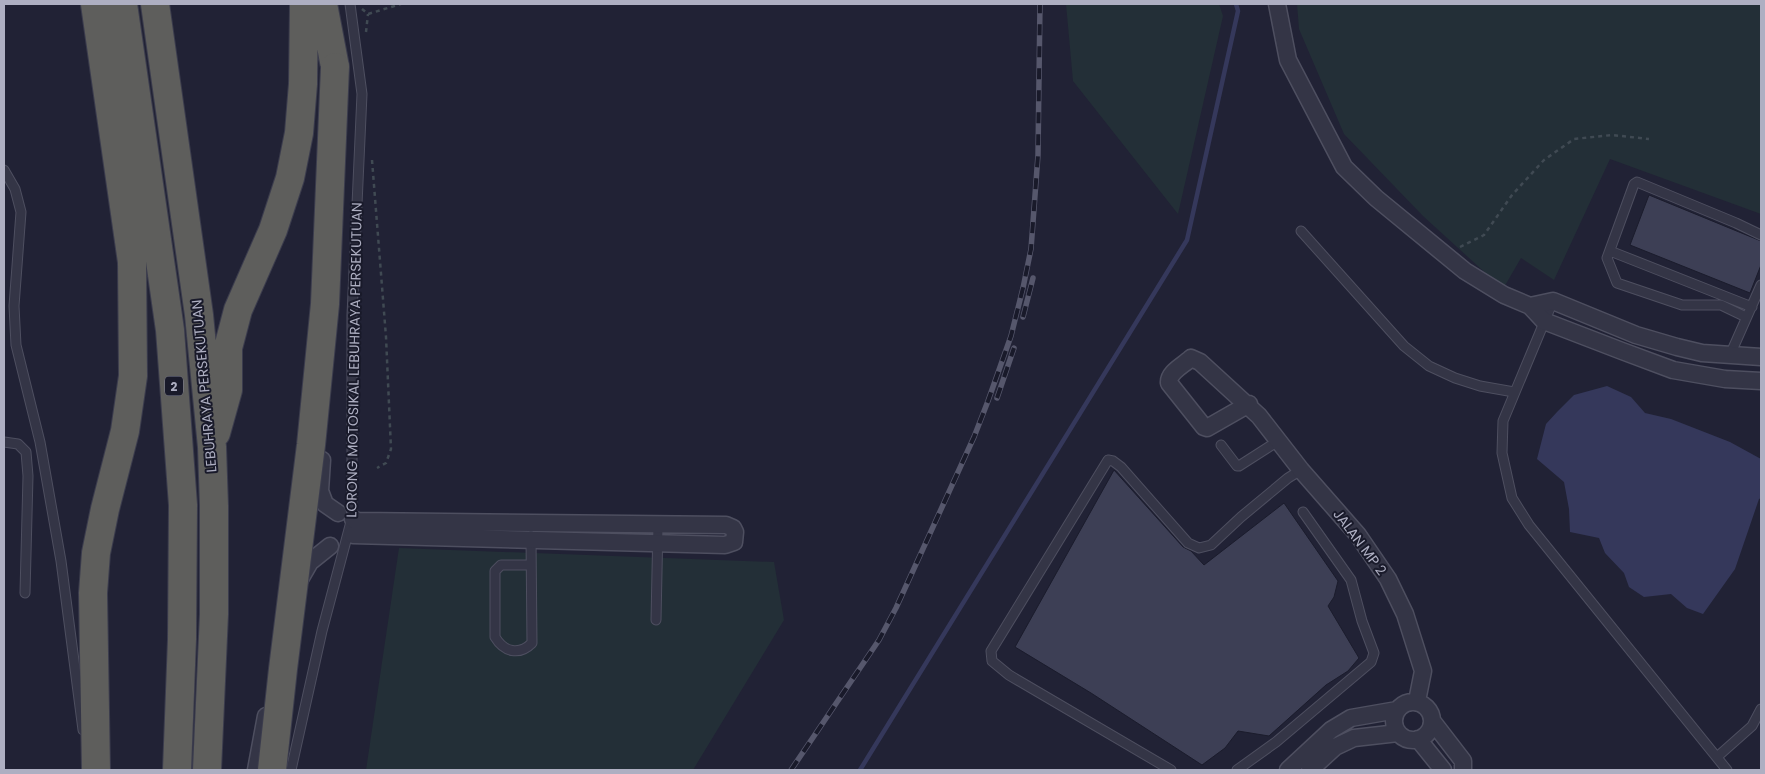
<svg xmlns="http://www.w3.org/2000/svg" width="1765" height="774" font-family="Poppins,sans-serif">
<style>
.green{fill:#232f37}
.water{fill:#35385b}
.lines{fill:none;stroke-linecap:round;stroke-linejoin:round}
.stream{stroke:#35385b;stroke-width:4.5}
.building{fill:#3d3f55;stroke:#1b1c2c}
.service-casing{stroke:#4e4f60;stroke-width:11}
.minor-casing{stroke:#4e4f60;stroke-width:19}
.trunk-casing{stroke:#3b3c4d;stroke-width:30}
.path{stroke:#404a53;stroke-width:2.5;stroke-dasharray:4 4;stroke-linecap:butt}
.service{stroke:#343546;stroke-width:9}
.minor{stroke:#343546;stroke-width:16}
.trunk{stroke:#5e5e5c;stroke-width:28}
.rail-casing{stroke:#56576c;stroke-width:5.5}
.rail{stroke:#191a2a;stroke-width:4;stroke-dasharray:11;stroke-linecap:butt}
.trunk-bridge-casing{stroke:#3b3c4d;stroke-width:30;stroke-linecap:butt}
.trunk-bridge{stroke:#5e5e5c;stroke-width:28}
.labels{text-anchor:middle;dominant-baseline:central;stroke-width:4;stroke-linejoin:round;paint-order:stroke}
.shield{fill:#191a2a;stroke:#818294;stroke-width:1}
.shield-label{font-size:12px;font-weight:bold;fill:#aeafc2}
.street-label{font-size:14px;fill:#aeafc2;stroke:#191a2a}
</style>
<rect width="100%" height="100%" fill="#212235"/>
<path class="green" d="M1066 4H1219L1223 16 1178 214 1073 81Z
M1297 4H1761V214L1610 159 1554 280 1521 258 1503 289 1423 216 1344 134 1299 29Z
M399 548 774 562 784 620 693 770H366Z"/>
<path class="water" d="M1607 386 1631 397 1645 413 1671 419 1730 442 1761 459V498L1759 499 1735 569 1703 614 1687 608 1671 594 1644 597 1629 587 1624 573 1605 553 1599 538 1570 532 1569 509 1564 482 1537 459 1546 424 1557 412 1574 395Z"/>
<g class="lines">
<path class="stream" d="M860 770 1187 240 1238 11 1236 4"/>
</g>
<path class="building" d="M1649 195 1761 241V265L1750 293 1630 245Z
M1114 470 1183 547 1191 551 1204 565 1284 503 1338 581 1334 597 1328 606 1359 658 1348 671 1326 685 1269 736 1238 731 1225 748 1202 765 1091 693 1015 647Z"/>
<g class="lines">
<g class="service-casing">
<path id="service" d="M4 170 15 189 21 212 14 306 16 345 40 442 61 561 83 730
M1301 231 1404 346 1429 366 1455 378 1480 386 1514 392
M1610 251 1752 307
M1553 301 1503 421 1502 453 1512 498 1529 525 1727 770
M1746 317 1721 305H1682L1617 283 1607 258 1634 184 1637 182 1736 223 1761 235
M1730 355 1761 285
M4 442 18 444 26 452 28 476 25 593
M1221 445 1237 466H1239L1278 441
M531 536V539L532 643C519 656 504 652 495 637V571L501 565H531
M656 620 658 524
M1717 757 1752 726 1761 709
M291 770 322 631 352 518V315L362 94 350 4
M1171 770 1009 675 992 661 991 651 1108 460 1113 461 1121 467 1188 543 1199 548 1211 545 1241 517 1288 478 1301 470
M1237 770 1276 742 1371 662 1374 653 1362 621 1351 580 1303 512"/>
</g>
<g class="minor-casing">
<path id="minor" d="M1277 4 1288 60 1344 167 1376 198 1465 271 1504 295 1530 306 1544 321 1622 351 1673 370 1725 379 1761 381
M1530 306 1553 301 1636 335 1677 347 1702 353 1761 357
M1249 404 1207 428 1204 427 1169 383C1168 372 1184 365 1191 358L1200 362 1259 416 1301 470 1358 535 1388 579 1405 614 1423 671 1417 701
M322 460 320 491 325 504 338 513
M353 535 725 545 734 542 735 532 733 528 726 525 358 521 353 519
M299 581 310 562 330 546
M1394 721a19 19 0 1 1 38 0a19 19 0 1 1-38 0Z
M1433 722 1463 761V770
M1418 739 1443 770
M256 770 266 716
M1288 770 1331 730 1351 718 1397 710
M1310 770 1335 747 1354 738 1398 733"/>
</g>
<g class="trunk-casing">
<path id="trunk" d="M95 4 132 262 133 376 125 431 105 509 96 553 93 593 96 770
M123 4 170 330 183 505 182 639 177 770
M155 4 199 315 212 447 214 506V614L207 770
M323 4 335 67
M216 433 228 390V348L238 310 273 230 290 178 299 133 303 84 304 4"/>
</g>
<path class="path" d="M362 9 368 14 401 4
M366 32 368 14
M372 160 386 337 391 449 386 463 377 468
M1460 247 1484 235 1512 195 1544 160 1574 139 1612 135 1649 139"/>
<use href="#service" class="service"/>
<use href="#minor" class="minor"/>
<use href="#trunk" class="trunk"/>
<g class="rail-casing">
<path id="rail" d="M1023 317 1033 278
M997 398 1014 348
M791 770 879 640 896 608 974 437 988 401 1011 336 1023 288 1031 249 1038 155 1040 4"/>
</g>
<use href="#rail" class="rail"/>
<g class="trunk-bridge-casing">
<path id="trunk-bridge" d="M272 770 283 669 311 445 325 304 335 67"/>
</g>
<use href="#trunk-bridge" class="trunk-bridge"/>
</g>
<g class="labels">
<rect class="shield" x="165" y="376.5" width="18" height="19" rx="4"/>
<g class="shield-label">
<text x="174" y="386">2</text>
</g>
<g class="street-label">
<text transform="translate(354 360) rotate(-89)">LORONG MOTOSIKAL LEBUHRAYA PERSEKUTUAN</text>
<text transform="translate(204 386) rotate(-95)">LEBUHRAYA PERSEKUTUAN</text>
<text transform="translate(1360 542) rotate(53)">JALAN MP 2</text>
</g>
</g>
<rect width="1765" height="774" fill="none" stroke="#aeafc2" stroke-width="10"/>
</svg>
